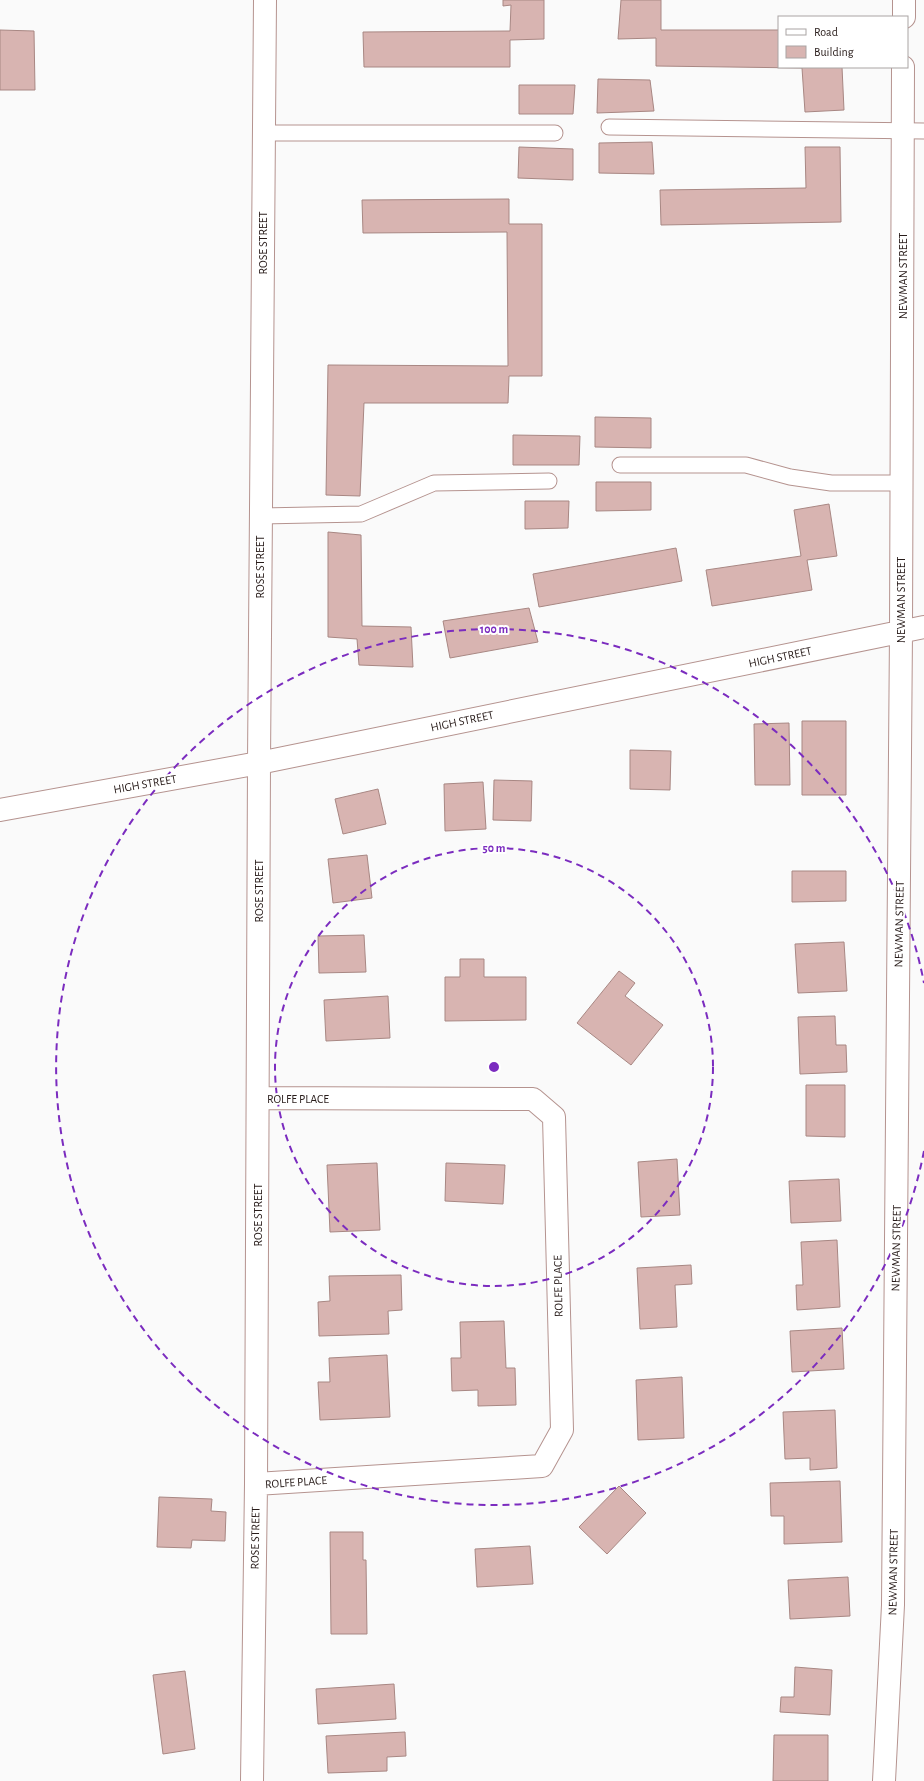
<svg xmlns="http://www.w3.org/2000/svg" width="924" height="1781" font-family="'Alegreya Sans',sans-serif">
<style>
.building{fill:#d8b4b1;stroke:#a88783}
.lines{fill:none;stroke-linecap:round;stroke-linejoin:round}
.service-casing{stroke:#b5938f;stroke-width:17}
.minor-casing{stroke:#b5938f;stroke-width:24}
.service{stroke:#fff;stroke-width:15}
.minor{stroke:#fff;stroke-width:22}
.ring{fill:none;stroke:#7b2cbf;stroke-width:2;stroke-dasharray:7 5}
.labels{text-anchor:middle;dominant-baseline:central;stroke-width:4;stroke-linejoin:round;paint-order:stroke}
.street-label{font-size:12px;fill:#281c1a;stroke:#fff}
.centre{fill:#7b2cbf;stroke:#fff;stroke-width:2}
.ring-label{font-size:12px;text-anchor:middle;font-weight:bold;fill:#7b2cbf;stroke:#fff;stroke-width:4;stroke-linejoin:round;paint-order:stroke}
</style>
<rect width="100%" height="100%" fill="#fafafa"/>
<path class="building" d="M503 0H544V39L510 40V67H364L363 32 510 31 511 5 503 6Z
M621 0H661V30H779V67H842L844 110 805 112 802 68 656 66V38L618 39Z
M0 30 34 31 35 90H0Z
M598 79 650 80 654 111 597 113Z
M519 85H575L573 114H519Z
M652 142 654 174 599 173V143Z
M519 147 573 149V180L518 178Z
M805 147H840L841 222 661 225 660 190 806 188Z
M509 199V224H542V376H509L508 403H364L360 496 326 495 328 365 508 366 507 232 363 233 362 200Z
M595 417 651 418V448L595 447Z
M513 435 580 436 579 465H513Z
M596 482H651V510L596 511Z
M525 501H569L568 528 525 529Z
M829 504 837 556 807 560 812 590 712 606 706 570 801 556 794 510Z
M328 532 361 535 362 626 411 627 413 667 359 665 357 639 328 637Z
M676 548 682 581 539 607 533 574Z
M529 608 538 642 450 658 443 621Z
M802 721H846V795H802Z
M789 723 790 785H755L754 724Z
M630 750 671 751 670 790 630 789Z
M494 780 532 781 531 821 493 820Z
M483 782 486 829 445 831 444 784Z
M378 789 386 824 343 834 335 799Z
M367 855 372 898 333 903 328 859Z
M792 871H846V901L792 902Z
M364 935 366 972 319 973 318 936Z
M844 942 847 991 798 993 795 944Z
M460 959H484V977H526V1020L445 1021V977H460Z
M619 971 635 983 625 996 663 1025 631 1065 577 1023Z
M388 996 390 1038 326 1041 324 1000Z
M835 1016 836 1045H846L847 1072 800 1074 798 1017Z
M806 1085H845V1137L806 1136Z
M677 1159 680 1215 641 1217 638 1162Z
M377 1163 380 1230 330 1232 327 1165Z
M446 1163 505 1165 503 1204 445 1201Z
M839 1179 841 1221 791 1223 789 1181Z
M837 1240 840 1307 797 1310 796 1285H803L801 1242Z
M691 1265 692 1284 675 1285 677 1327 640 1329 637 1268Z
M401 1275 402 1310 388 1311 389 1334 319 1336 318 1302 330 1301 329 1276Z
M504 1321 506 1368H515L516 1405 478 1406V1390L452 1391 451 1358H461L460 1322Z
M842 1328 844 1369 792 1372 790 1331Z
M387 1355 390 1417 320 1420 318 1382H330L329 1358Z
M682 1377 684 1438 638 1440 636 1380Z
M835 1410 837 1468 810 1470V1458L785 1459 783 1412Z
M840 1481 842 1542 784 1544V1516H771L770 1483Z
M619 1486 646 1513 607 1554 579 1527Z
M159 1497 212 1499 211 1511 226 1512 225 1541 192 1540 191 1548 157 1547Z
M330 1532H363V1560H366L367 1634H331Z
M530 1546 533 1584 477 1587 475 1549Z
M848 1577 850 1616 790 1619 788 1580Z
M795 1667 832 1670 830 1715 780 1712 781 1697H794Z
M185 1671 195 1749 163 1754 153 1675Z
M394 1684 396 1719 318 1724 316 1689Z
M405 1732 406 1756 387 1757V1771L328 1773 326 1736Z
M774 1735H828V1781H773Z"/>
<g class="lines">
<g class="service-casing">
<path id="service" d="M609 127 924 131
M264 133H555
M620 465H746L790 477 831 483H902
M261 516 361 514 434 483 549 481"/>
</g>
<g class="minor-casing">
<path id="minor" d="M904 17V0
M0 810 259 763 924 627
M256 1484 542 1466 562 1430 554 1117 533 1099 259 1098
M252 1781 256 1484 259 763 265 0
M884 1781 893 1605 901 632 903 67"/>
</g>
<use href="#service" class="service"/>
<use href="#minor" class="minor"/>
</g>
<g class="ring">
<circle cx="494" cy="1067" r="219"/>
<path d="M924 1151A438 438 0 1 1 924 983"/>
</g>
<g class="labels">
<g class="street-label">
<text transform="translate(263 243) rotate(-90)">ROSE STREET</text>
<text transform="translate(903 276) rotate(-90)">NEWMAN STREET</text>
<text transform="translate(260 567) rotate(-90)">ROSE STREET</text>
<text transform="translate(901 600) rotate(-90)">NEWMAN STREET</text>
<text transform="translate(780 657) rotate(-12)">HIGH STREET</text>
<text transform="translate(462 721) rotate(-12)">HIGH STREET</text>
<text transform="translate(145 784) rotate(-10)">HIGH STREET</text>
<text transform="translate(259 891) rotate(-90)">ROSE STREET</text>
<text transform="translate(899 924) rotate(-89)">NEWMAN STREET</text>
<text x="298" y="1099">ROLFE PLACE</text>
<text transform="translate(258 1215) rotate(-90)">ROSE STREET</text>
<text transform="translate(896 1248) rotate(-89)">NEWMAN STREET</text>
<text transform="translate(558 1286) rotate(-91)">ROLFE PLACE</text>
<text transform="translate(296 1482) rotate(-4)">ROLFE PLACE</text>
<text transform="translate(255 1538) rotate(-89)">ROSE STREET</text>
<text transform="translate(893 1572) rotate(-89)">NEWMAN STREET</text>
</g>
</g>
<circle cx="494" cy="1067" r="6" class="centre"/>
<g class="ring-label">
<text x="494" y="633">100 m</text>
<text x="494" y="852">50 m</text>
</g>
<rect x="778" y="16" width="130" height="52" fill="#ffffff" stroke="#a9a4a3"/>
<rect x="786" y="29" width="20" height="6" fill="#ffffff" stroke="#a9a4a3"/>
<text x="814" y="36" font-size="12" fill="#281c1a">Road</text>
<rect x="786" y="46" width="20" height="12" fill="#d8b4b1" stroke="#a9a4a3"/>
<text x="814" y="56" font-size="12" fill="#281c1a">Building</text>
</svg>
